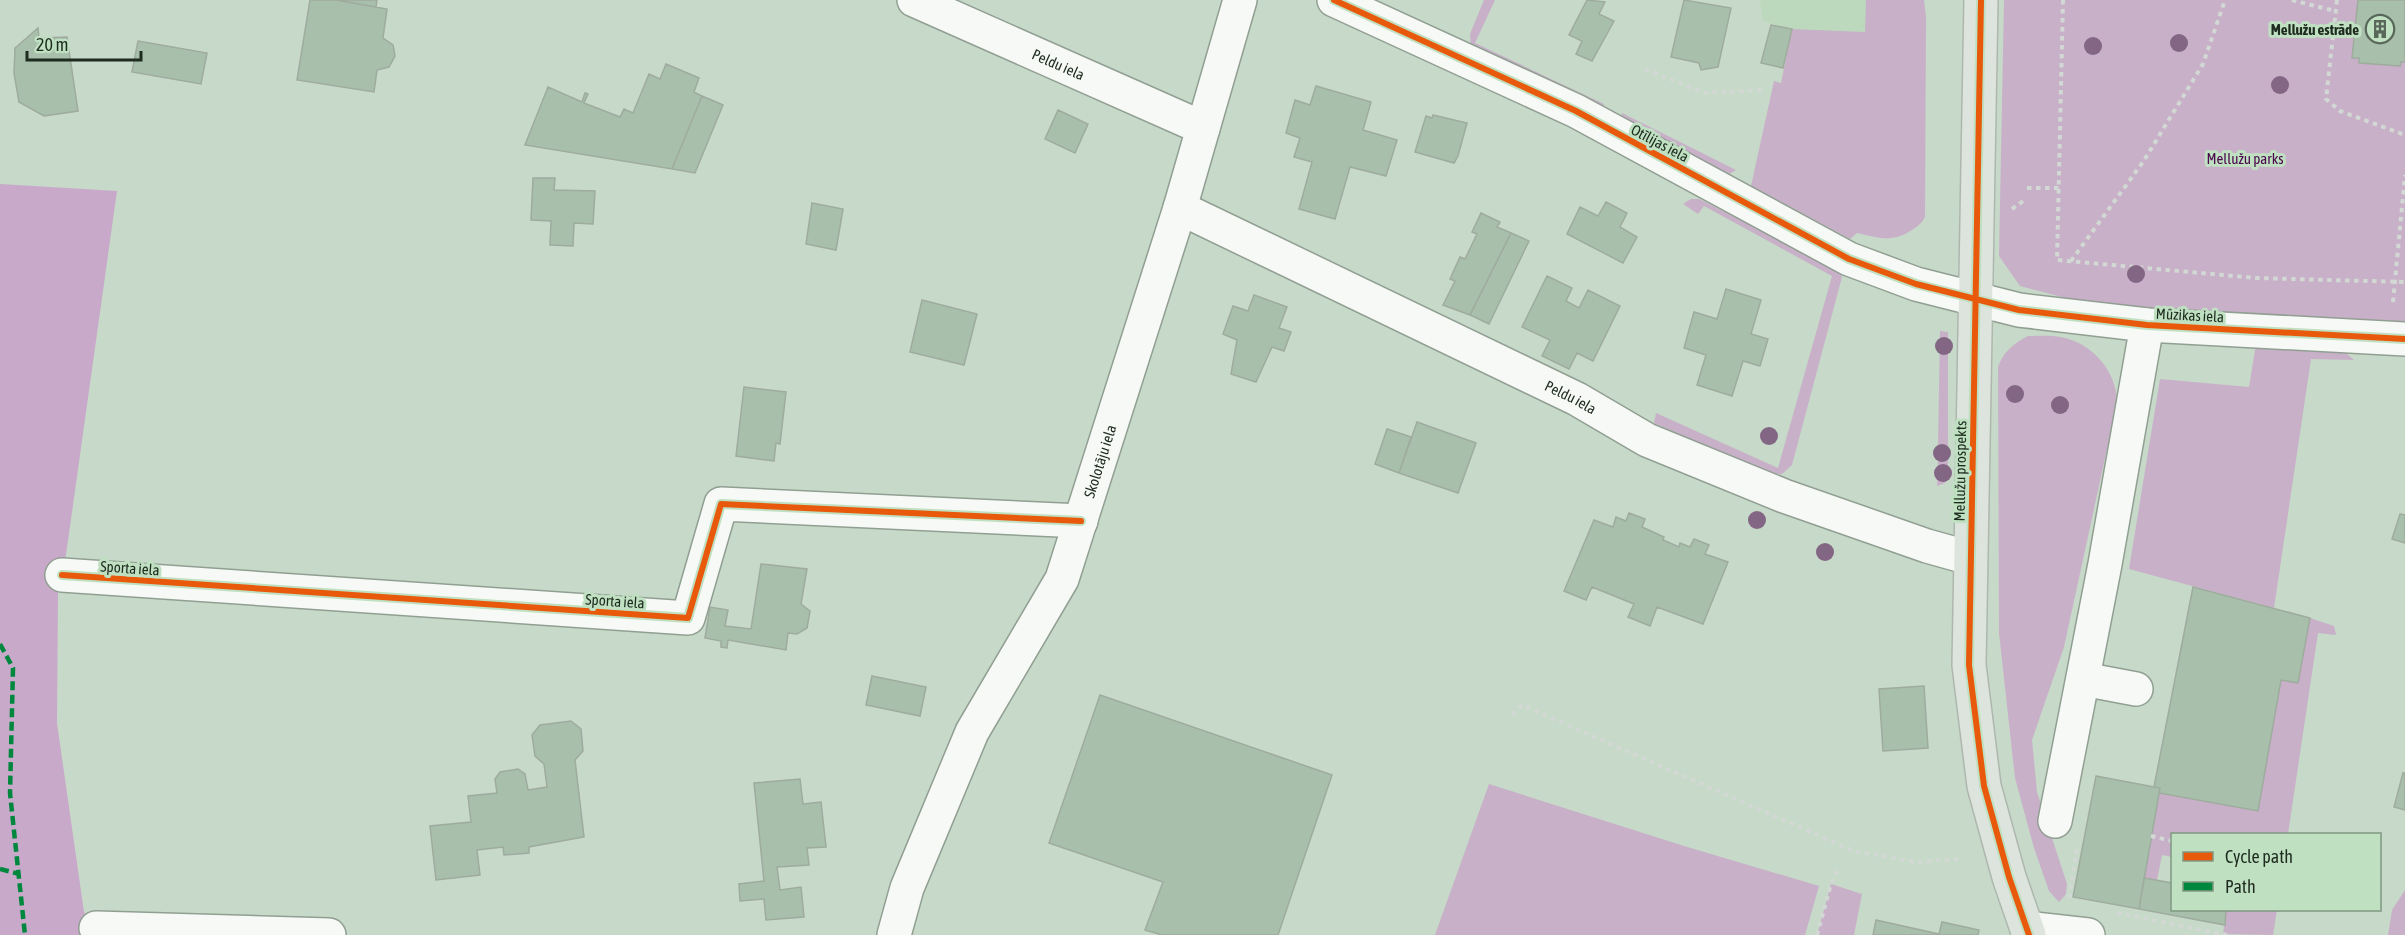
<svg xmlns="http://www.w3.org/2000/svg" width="2405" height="935" font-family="'Asap Condensed',sans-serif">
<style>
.built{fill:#bcd9be}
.green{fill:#c8b0c8}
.forest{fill:#c8a9c9}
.building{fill:#a8c0ab;stroke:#9eab9e;stroke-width:1.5}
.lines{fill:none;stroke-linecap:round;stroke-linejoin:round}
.minor-casing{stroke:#919f92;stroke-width:36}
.major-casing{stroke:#aeb7ae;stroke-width:36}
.path{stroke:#d2d8d3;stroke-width:4;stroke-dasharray:4.5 4.5;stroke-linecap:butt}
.minor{stroke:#f7f9f7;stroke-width:33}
.major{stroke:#dce4dd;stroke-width:33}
.quiet{stroke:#00873e;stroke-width:4.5;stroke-dasharray:9 4.5;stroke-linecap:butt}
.cycleway-casing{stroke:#c0e0c2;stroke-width:10}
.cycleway{stroke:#e8590c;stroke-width:6}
.tree{fill:#826684}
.labels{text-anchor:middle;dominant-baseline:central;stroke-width:6;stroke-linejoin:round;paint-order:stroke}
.poi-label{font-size:15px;font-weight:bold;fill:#1e2b1f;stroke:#c0e0c2;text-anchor:end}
.street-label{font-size:15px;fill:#1e2b1f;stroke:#c0e0c2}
.park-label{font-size:15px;fill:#4a074c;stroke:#c0e0c2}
</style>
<rect width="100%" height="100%" fill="#c7d9c8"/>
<path class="built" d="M1760 0H1907L1908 65 1763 21Z"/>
<path class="green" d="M1484 0H1495L1475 43 1604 104 1602 109 1471 46 1470 34Z
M1866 0H1924L1926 17 1925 217C1922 223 1918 226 1912 230 1892 243 1879 238 1857 233L1850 239 1751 186 1774 81 1781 83 1792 29 1865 32Z
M2004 0H2405V326L2150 311 2066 298 2020 286 1999 256Z
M1622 113 1736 170 1728 175 1621 118Z
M1691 199H1699L1839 270 1842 277 1792 465 1782 474H1771L1654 423 1656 413 1778 468 1832 276 1704 206 1698 214 1683 204Z
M1940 331 1948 332V479L1945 483 1937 486 1938 457H1935L1936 449 1938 448Z
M2028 336C2038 336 2050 335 2061 337 2092 343 2117 371 2117 403L2064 647 2032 740 2037 792 2067 884 2066 894 2059 902 2049 891 2034 848 2015 778 1999 633 1998 367C2003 352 2013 344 2028 336Z
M2256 344 2338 346 2354 360 2311 359 2274 608 2129 569 2160 379 2249 387Z
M2310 618 2334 626 2336 635 2318 633 2288 834H2172V857L2162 855 2157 880 2144 878 2159 793 2258 811 2281 680 2298 683Z
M1489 784 1684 846 1819 886 1805 935H1435Z
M1831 884 1862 894 1854 935H1817Z
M2405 890V935H2388L2392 910Z
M2226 910H2277L2273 935 2223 934Z"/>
<path class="forest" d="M0 184 117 191 65 562 58 593 57 723 84 912 102 935H0Z"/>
<path class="building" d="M310 0H336L387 9 383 38 393 45 395 56 389 67 377 70 374 92 297 80Z
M336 0H377L376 7Z
M1587 0 1605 2 1599 14 1614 21 1592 61 1576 54 1582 41 1569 35Z
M1684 0 1731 8 1718 67 1701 70 1699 63 1671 57Z
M2358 0H2405V62H2401L2400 66 2359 63V58H2352Z
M1771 25 1792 29 1783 68 1761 63Z
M38 28 39 38 67 37 78 111 44 116 19 102 14 73 15 48Z
M138 41 207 53 201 84 132 72Z
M666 64 699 78 694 92 702 96 672 169 525 145 548 87 582 102 585 93 588 94 584 103 620 117 624 109 633 113 649 74 660 79Z
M1316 86 1371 102 1363 130 1397 140 1386 176 1350 167 1335 219 1299 209 1312 162 1294 157 1300 138 1286 133 1295 100 1310 105Z
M702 96 723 105 695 173 672 169Z
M1058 110 1088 124 1075 153 1045 139Z
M1433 115 1467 123 1458 156 1454 163 1415 152 1426 116 1432 118Z
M533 178H555L554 190 595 191 593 224 574 223 573 246 550 245 551 221 531 220Z
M1606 202 1627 213 1620 227 1637 237 1623 263 1567 234 1580 207 1598 216Z
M812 203 843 209 836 250 806 244Z
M1481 213 1500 222 1497 227 1511 233 1470 315 1443 305 1455 281 1450 279 1460 257 1465 259 1477 234 1472 232Z
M1511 233 1529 241 1489 324 1470 315Z
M1547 276 1572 288 1566 301 1579 308 1588 290 1620 306 1593 361 1577 353 1569 369 1542 356 1550 340 1522 327Z
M1726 289 1761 300 1751 334 1768 339 1760 366 1743 361 1732 396 1697 385 1706 355 1684 348 1694 312 1717 319Z
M1254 295 1287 307 1279 328 1291 332 1284 351 1272 347 1256 382 1231 374 1237 340 1223 334 1233 306 1248 311Z
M922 300 977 314 964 365 910 352Z
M744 387 786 392 780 444 776 443 774 461 736 456Z
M1417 422 1476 443 1458 493 1399 473Z
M1387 429 1411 437 1399 473 1375 464Z
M1629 513 1645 519 1642 527 1664 537 1663 540 1679 547 1680 543 1690 547 1694 539 1709 545 1705 554 1728 562 1703 624 1657 607 1650 626 1628 617 1634 604 1592 587 1586 600 1564 591 1594 520 1613 527 1616 517 1626 521Z
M2400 514 2405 515V543L2392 539Z
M761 564 807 569 801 604 810 611 807 628 797 634 788 633 786 650 728 640 727 648 721 647V641L705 638 710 607 728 610 725 626 751 629Z
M2193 587 2310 618 2298 683 2281 680 2258 811 2159 793 2160 788 2154 787Z
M872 676 926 687 920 716 866 705Z
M1924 686 1928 748 1883 751 1879 689Z
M1100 695 1332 775 1278 935H1162L1145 930 1163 882 1049 843Z
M571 721 581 729 583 751 575 760 584 837 529 847V853L504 855 503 847 477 850 480 875 436 880 430 826 471 822 468 796 497 793 495 779 500 772 518 769 525 774 528 790 547 787 544 764 535 756 532 735 540 725Z
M2403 773H2405V810L2394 807Z
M2096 776 2160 788 2139 909 2073 897Z
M800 779 803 804 821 802 826 847 807 848 809 865 777 867 780 890 801 887 804 917 766 920 764 899 740 901 739 884 764 881 754 783Z
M2144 878 2172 883V910H2226L2225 925 2139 909Z
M1876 920 1939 934 1942 922 1979 930 1978 935H1873Z"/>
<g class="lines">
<g class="minor-casing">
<g id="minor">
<path id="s1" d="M914 0 1203 128"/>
<path d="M1334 0 1576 111 1849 259 1916 284 2019 310 2147 325 2405 339"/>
<path id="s2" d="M1180 208 1577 399 1647 440 1784 496 1927 546 1970 558"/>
<path d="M62 575 688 618 721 504 1081 521"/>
<path d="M2083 679 2136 689"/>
<path d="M2055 821 2105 564 2147 325"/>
<path d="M96 928 329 935"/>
<path d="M2027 928 2088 935"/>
<path id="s3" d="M894 935 907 888 972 732 1062 579 1180 208 1240 0"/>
</g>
</g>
<g class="major-casing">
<path id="major" d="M1981 0 1969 665 1984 786 2009 877 2029 935"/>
</g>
<path class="path" d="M2063 0 2057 260 2256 278 2405 282
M2292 0 2335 11
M2337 0 2326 99 2340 111 2405 135
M1645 69 1704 93 1764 90
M2027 188H2060
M2012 209 2026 199
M2071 261 2143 162 2203 64 2225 0
M2393 302 2405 175
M1513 715 1522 705 1854 851 1916 862 1958 859
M2151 836 2172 841
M2069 898 2077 849
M2117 913 2227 935
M1817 935 1831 884 1839 867"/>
<use href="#minor" class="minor"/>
<use href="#major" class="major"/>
<path class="quiet" d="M0 644 13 668 10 793 25 935
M0 869 19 874"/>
<g class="cycleway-casing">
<path id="cycleway" d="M1334 0 1576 111 1849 259 1916 284 2019 310 2147 325 2405 339
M1981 0 1969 665 1984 786 2009 877 2029 935
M62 575 688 618 721 504 1081 521"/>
</g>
<use href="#cycleway" class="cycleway"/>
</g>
<g class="tree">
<circle cx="2179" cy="43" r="9"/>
<circle cx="2093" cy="46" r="9"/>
<circle cx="2280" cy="85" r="9"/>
<circle cx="2136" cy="274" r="9"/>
<circle cx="1944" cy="346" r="9"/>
<circle cx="2015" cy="394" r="9"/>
<circle cx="2060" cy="405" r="9"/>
<circle cx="1769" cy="436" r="9"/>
<circle cx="1942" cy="453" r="9"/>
<circle cx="1943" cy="473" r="9"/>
<circle cx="1757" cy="520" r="9"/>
<circle cx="1825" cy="552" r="9"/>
</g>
<defs>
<g id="building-ring" transform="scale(1.5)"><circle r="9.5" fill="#c0e0c2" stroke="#59685a" stroke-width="1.5"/><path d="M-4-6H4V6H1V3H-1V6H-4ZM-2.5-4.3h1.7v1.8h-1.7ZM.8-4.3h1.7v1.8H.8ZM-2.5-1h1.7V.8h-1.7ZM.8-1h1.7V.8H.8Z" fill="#59685a"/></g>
</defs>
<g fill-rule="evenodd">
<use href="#building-ring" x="2380" y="29"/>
</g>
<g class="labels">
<g class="poi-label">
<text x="2359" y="29">Mellužu estrāde</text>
</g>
<g class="street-label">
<text stroke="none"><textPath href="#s1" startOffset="158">Peldu iela</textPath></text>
<text transform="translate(1660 143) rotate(28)">Otīlijas iela</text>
<text transform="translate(2190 315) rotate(3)">Mūzikas iela</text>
<text stroke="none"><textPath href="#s2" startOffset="434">Peldu iela</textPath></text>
<text stroke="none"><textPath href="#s3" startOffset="519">Skolotāju iela</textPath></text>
<text transform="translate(1960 471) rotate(-89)">Mellužu prospekts</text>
<text transform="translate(130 568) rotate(4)">Sporta iela</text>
<text transform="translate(615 601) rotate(4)">Sporta iela</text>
</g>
<g class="park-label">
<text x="2245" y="158">Mellužu parks</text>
</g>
</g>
<rect x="2171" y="833" width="210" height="78" fill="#c0e0c2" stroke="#7f9881" stroke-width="1.5"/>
<rect x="2183" y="852" width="30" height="9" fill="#e8590c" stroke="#7f9881" stroke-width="1.5"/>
<text x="2225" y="863" font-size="18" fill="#1e2b1f">Cycle path</text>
<rect x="2183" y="882" width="30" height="9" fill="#00873e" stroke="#7f9881" stroke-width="1.5"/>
<text x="2225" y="893" font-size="18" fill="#1e2b1f">Path</text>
<path d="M27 51v9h114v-9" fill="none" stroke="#1e2b1f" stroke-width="3"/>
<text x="36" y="51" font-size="18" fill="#1e2b1f" stroke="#c0e0c2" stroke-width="4.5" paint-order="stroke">20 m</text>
</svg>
